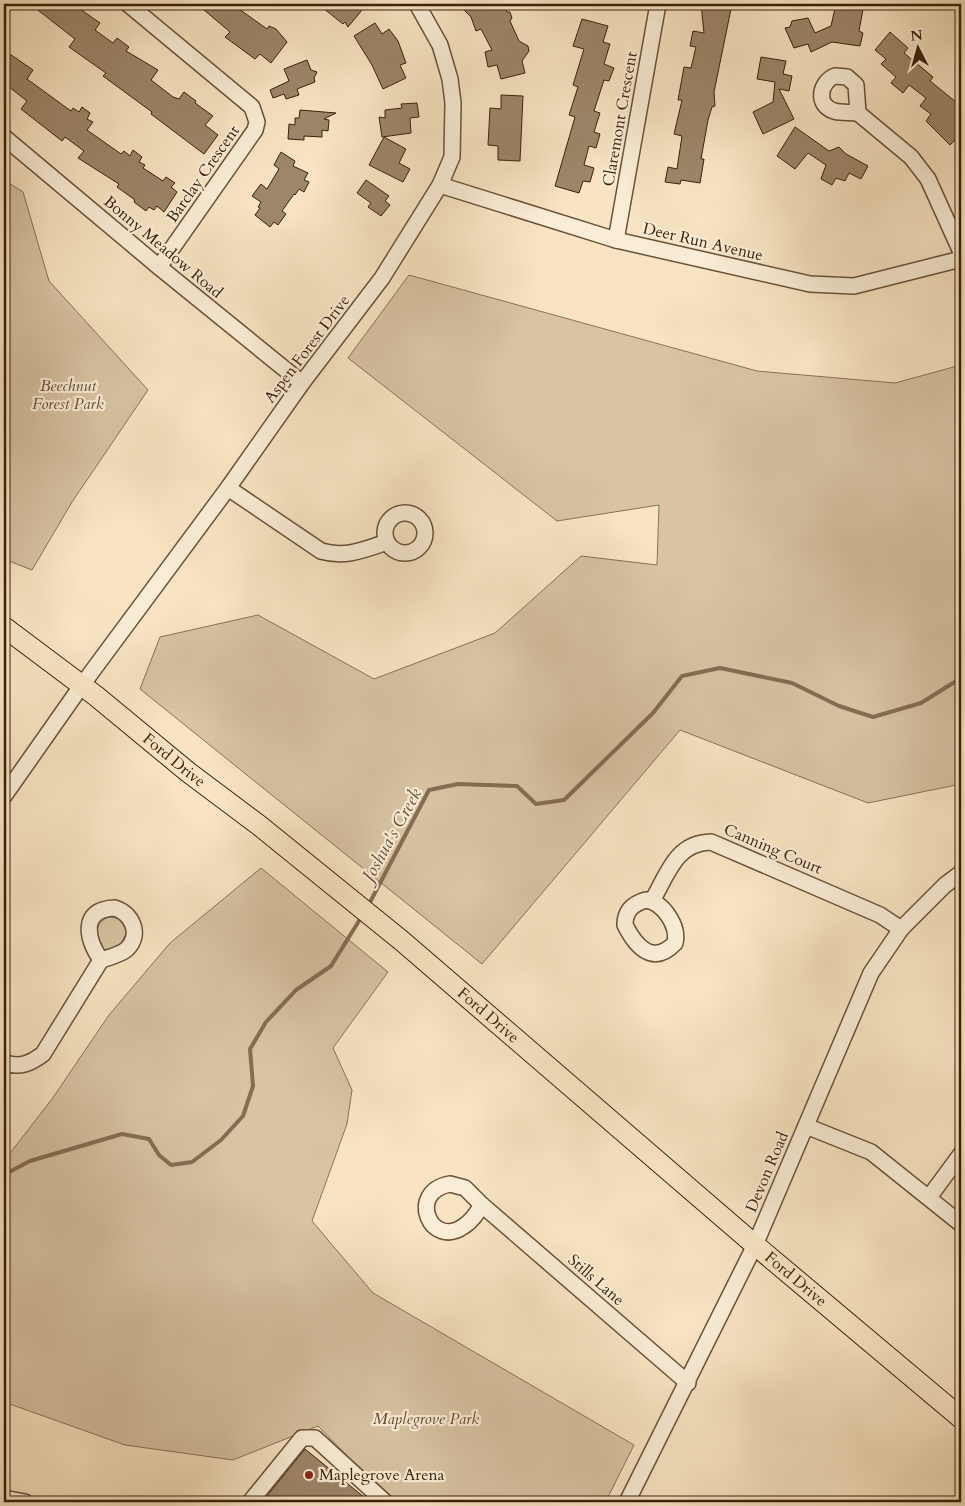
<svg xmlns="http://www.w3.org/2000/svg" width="965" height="1506" viewBox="0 0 965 1506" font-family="Cardo,serif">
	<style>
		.green { fill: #d8c3a3; stroke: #897256 }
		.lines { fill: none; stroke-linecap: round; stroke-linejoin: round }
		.stream { stroke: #856d53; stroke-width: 4 }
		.building { fill: #9d866a; stroke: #3a200a }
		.minor-casing { stroke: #6a5138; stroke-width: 18 }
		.major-casing { stroke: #3a200a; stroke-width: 22 }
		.minor { stroke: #faedd7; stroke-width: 15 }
		.major { stroke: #f8e4c2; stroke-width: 20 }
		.poi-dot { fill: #8f2418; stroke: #faedd7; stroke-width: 2 }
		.labels { text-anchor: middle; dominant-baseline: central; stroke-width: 4.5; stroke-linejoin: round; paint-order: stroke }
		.street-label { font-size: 16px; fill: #3a200a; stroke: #faedd7 }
		.park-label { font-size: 16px; font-style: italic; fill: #624930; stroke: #faedd7 }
		.poi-label { font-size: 16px; fill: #3a200a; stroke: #faedd7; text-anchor: start }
		.water-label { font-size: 18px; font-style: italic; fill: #664d34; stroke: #faedd7 }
	</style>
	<rect width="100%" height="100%" fill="#f8e4c2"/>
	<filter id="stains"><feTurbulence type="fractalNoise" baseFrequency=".004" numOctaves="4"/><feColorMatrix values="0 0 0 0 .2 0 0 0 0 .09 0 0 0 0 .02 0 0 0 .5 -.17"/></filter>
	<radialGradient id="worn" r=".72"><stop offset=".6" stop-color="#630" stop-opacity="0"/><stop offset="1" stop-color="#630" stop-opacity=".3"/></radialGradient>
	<g class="green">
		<path d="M4,180L23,192L49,281L148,390L72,502L32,570L4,559Z"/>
		<path d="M409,275L757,371L895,383L961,365V784L868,803L680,730L482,964L140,689L160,637L258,615L374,679L495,633L581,556L657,565L659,505L557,521L348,358Z"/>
		<path d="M261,868L388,972L333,1048L352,1090L347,1124L312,1221L373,1293L634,1445L609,1495L602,1502H392L318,1426L233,1460L125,1445L4,1402V1161L52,1099L109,1015L170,943Z"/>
		<path d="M110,917L120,919L127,932L120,945L105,951C94,941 93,921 110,917Z"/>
	</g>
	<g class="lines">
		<g class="stream">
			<path d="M368,906L429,790L458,784L517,786L536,804L564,800L653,713L682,676L720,668L792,683L839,706L873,717L921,703L961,678"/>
			<path d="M4,1172L11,1171L30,1161L122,1134L149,1139L159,1155L171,1165L192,1162L221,1140L243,1116L253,1086L250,1049L266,1022L296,990L331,966L362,916"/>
		</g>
	</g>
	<g class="building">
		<path d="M30,4H73L100,23L95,30L113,43L117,38L129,47L126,51L158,70L151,80L173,97L179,99L184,92L196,101L195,103L213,116L205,125L218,135L204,154L151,114L152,112L103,76L106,73L69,47L75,39Z"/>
		<path d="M197,4H232L267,29L269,26L276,29L287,42L271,63L260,54L255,59L225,37L230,32Z"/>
		<path d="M318,4H367L348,27L345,22L343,24Z"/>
		<path d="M458,4H504L507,12H510L512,18L510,21L519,41L528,46L529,51L522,61L525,73L501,79L497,65L488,67L485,52L492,50L481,29L476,31L471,17Z"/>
		<path d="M701,4H732L714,92L715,106L712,107L708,120L701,159H704L700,183L681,180L680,184L665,182L668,167L677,169L682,136L674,134L682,100H678L684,67L691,68L696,47L690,46L693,31L704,33Z"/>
		<path d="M836,4L848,6L853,4L857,5L858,9H863L859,31L863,33L860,46L832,42L811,52L808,44L794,48L785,28L790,27L792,21L808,18L815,33L831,26Z"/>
		<path d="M582,19L608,26L603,42L610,44L604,64L614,68L609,81L604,80L594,111L600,113L594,132L600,134L596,148L589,146L584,165L594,168L590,182L583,181L579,193L555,186L575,117L569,115L578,87L573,85L584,49L573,46Z"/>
		<path d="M375,23L382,34L389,29L398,41L406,63L400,65L406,78L383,89L372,65L354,36Z"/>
		<path d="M890,32L908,48L904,53L933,77L930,81L961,106V146L955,140L950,145L926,121L931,114L920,106L926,98L909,85L903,93L891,83L896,77L881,64L886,59L875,50Z"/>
		<path d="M4,50L33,70L27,79L71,111L73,108L79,112L82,107L90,113L87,119L93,122L87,130L121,154L124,151L130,156L133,150L142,157L139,162L145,165L143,168L163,181L166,177L175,183L171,187L177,192L164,212L157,206L154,210L149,207L146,211L134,202L135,200L117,187L119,184L78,158L84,151L65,137L62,141L21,109L27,101L4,83Z"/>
		<path d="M761,57L786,61L783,74L792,76L789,91L779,89L794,119L763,134L753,112L773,102L775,82L757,79Z"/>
		<path d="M307,60L311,70L317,72L314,78L315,82L297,89L299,95L286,99L284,94L273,98L270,90L289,81L284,69Z"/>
		<path d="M501,95L523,96L520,161L498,160V146L488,145L490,108L501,109Z"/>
		<path d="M417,103L419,117L410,118L411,133L382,137L379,117L385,118V110L402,108L401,104Z"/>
		<path d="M300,110L336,113L324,119L329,120L328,131L322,130V137L304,136V140L288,139L289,124L295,125V118H299Z"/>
		<path d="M795,127L829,151L839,147L846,154L868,166L861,179L849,173L845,181L836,178L832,185L821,179L826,165L808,153L795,169L777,156Z"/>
		<path d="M384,137L406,149L399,163L410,169L403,182L369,165Z"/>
		<path d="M281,152L295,161L293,166L308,173L304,180L309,182L304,192L299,189L295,195L294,194L282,211L286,214L278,225L274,222L270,227L255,215L260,208L258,207L261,202L252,196L261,184L267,189L279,169L274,165Z"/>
		<path d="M366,180L389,196L385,201L390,205L381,216L368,207L371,203L357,193Z"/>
		<path d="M305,1449L370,1502H262Z"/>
	</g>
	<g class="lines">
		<g class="minor-casing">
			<g id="minor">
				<path d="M128,4L252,107L257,122L255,130L159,267"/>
				<path d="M835,76L847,77L856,85L858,113C850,112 841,113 834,111C815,105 820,82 835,76Z"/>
				<path d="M858,113L911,157L928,179L961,252"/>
				<path d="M4,137L159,267L302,383"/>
				<path d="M440,185L616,240L810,284L854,286L961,259"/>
				<path d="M616,240L658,4"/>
				<path d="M228,488L321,551C345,558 364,550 387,542"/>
				<circle cx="405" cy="533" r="20"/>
				<path d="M4,796L82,685L228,488L302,383L382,278L440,185L452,157L453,103L450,79L440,45L417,4"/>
				<path d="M646,900C663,902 679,926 675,943C653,966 636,947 625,925C625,911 632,904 646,900Z"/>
				<path d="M652,901C668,874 675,843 711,842L880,915L901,929"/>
				<path d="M115,908C132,914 142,934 127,949C120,955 110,957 101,960C87,940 79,909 115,908Z"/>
				<path d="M4,1062C19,1069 31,1063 43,1054L101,960"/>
				<path d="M806,1126L871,1152L961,1224"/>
				<path d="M450,1184L465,1188L482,1205C477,1213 472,1221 464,1226C431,1250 406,1192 450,1184Z"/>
				<path d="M930,1196L961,1154"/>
				<path d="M482,1205L688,1383"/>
				<path d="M4,1498L25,1502"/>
				<path d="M250,1502L302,1438H315L385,1502"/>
				<path d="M627,1502L755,1245L871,973L901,929L945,885L961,873"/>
			</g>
		</g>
		<g class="major-casing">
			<g id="major">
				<path id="s1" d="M4,627L96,696L188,772L260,826L402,941L755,1245L961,1418"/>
			</g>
		</g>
		<use href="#minor" class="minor"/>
		<use href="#major" class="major"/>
	</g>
	<circle class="poi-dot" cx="309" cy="1475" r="5"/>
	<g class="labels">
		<g class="street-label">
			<text transform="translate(620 119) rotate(-80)">Claremont Crescent</text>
			<text transform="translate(203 174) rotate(-55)">Barclay Crescent</text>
			<text transform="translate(703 242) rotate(13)">Deer Run Avenue</text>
			<text transform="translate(163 247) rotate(40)">Bonny Meadow Road</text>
			<text transform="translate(307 349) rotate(-53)">Aspen Forest Drive</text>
			<text stroke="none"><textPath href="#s1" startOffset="216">Ford Drive</textPath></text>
			<text transform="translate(773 849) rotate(23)">Canning Court</text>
			<text stroke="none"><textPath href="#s1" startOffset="621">Ford Drive</textPath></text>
			<text transform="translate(767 1172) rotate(-67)">Devon Road</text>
			<text stroke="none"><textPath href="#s1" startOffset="1026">Ford Drive</textPath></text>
			<text transform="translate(596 1280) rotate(41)">Stills Lane</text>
		</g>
		<g class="park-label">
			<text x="68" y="386">Beechnut<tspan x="68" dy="18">Forest Park</tspan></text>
			<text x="426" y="1419">Maplegrove Park</text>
		</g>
		<g class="poi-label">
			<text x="319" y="1475">Maplegrove Arena</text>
		</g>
		<g class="water-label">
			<text transform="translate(392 835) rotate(-61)">Joshua's Creek</text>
		</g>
	</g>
	<rect width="965" height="1506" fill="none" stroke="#f8e4c2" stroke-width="20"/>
	<rect x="5" y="5" width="955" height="1496" fill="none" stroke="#3a200a" stroke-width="2.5"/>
	<rect x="10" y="10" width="945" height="1486" fill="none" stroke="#3a200a"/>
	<g transform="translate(918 48) rotate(354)" stroke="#faedd7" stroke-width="4" paint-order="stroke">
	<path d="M0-4L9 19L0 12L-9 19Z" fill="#3a200a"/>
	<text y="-8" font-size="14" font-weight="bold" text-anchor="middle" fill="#3a200a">N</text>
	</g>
	<rect width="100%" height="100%" filter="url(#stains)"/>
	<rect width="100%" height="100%" fill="url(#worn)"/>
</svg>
